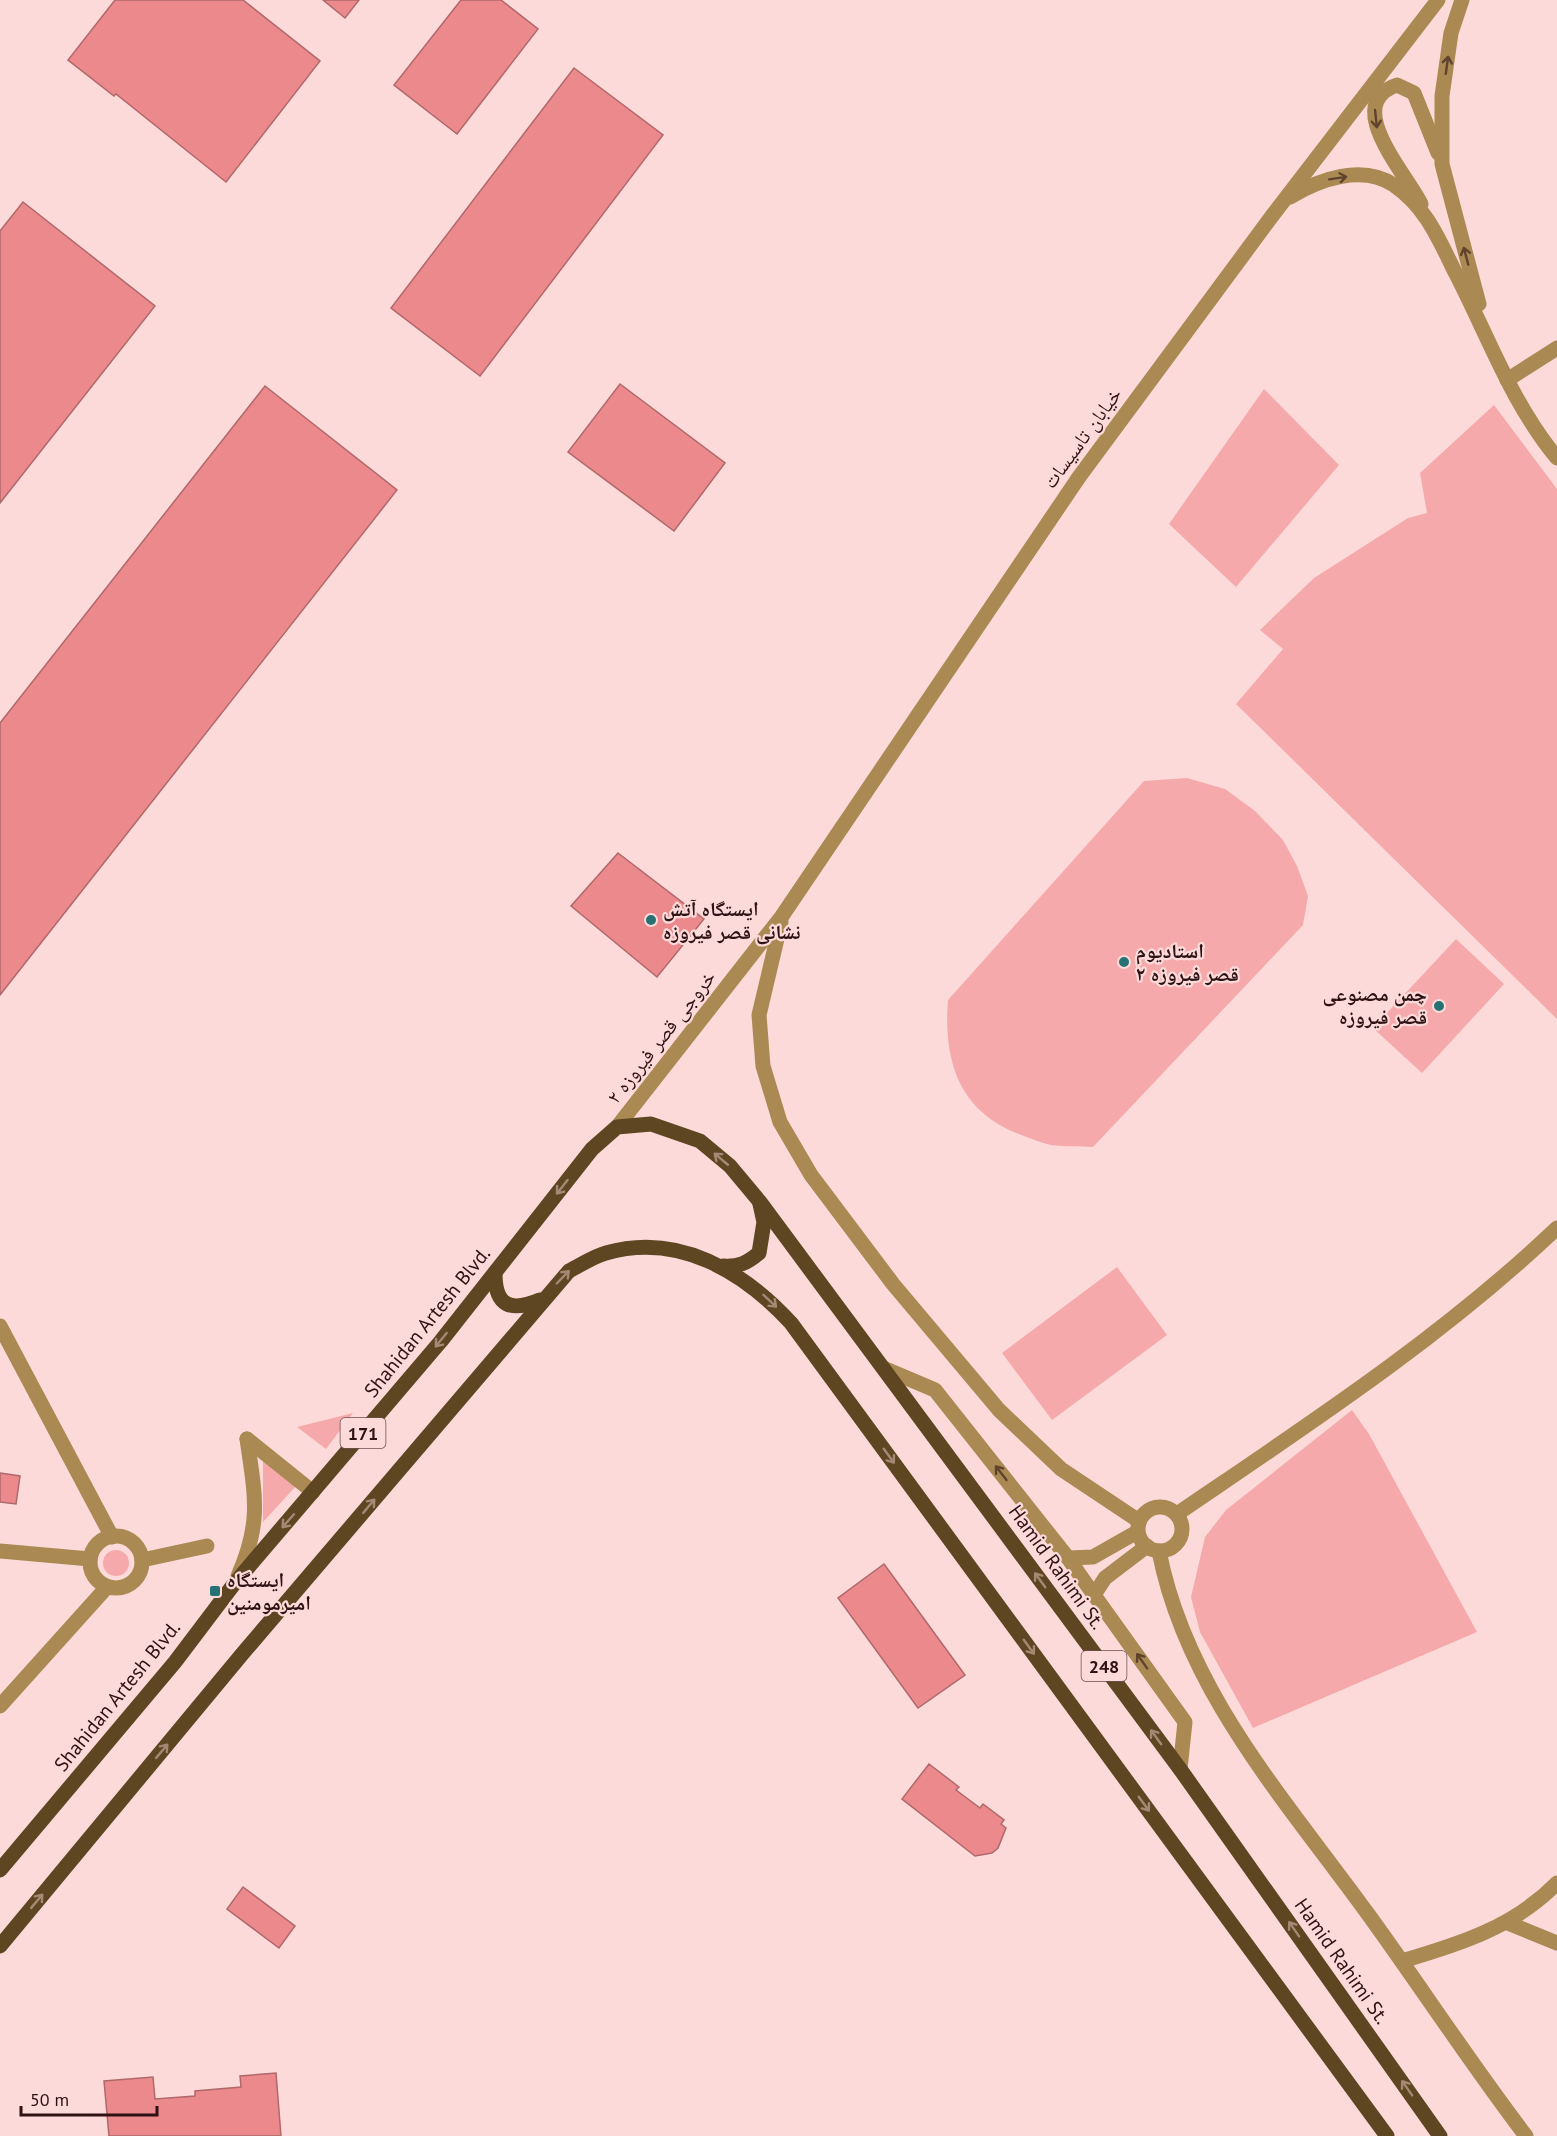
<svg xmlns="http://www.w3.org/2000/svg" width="1557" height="2136" viewBox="0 0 1557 2136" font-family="'PT Sans','Noto Naskh Arabic',sans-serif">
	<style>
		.green { fill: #f6a9aa }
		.building { fill: #ec898c; stroke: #b0686a; stroke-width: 1.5 }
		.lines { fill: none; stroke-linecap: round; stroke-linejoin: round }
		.minor { stroke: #aa8953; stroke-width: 15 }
		.primary { stroke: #5d4621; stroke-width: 15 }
		.oneway { stroke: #60422d }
		.oneway2 { stroke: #a58974 }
		.poi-dot { fill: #267174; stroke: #fcdada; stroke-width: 2 }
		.labels { text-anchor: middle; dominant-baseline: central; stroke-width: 4.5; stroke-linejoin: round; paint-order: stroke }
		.shield { fill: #fcdada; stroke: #6c4e4f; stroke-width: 1.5 }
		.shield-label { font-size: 18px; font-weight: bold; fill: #2e1214 }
		.street-label { font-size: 20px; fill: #2e1214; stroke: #fcdada }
		.poi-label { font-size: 20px; font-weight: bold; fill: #2e1214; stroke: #fcdada; text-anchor: start }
	</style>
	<rect width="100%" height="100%" fill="#fcdada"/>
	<g class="green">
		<path d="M1264,389L1339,465L1236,587L1169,524Z"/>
		<path d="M1494,405L1557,489V1019L1236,704L1283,649L1260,630L1314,578L1408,518L1427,513L1420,473Z"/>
		<path d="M1187,778L1225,789L1255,811L1283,840L1297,866L1308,896L1303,925L1093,1147C1079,1146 1064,1147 1051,1145C1042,1143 1033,1139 1024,1136C960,1114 943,1063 948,1000L1144,781Z"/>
		<path d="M1456,939L1504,984L1422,1073L1373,1028Z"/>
		<path d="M1117,1267L1167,1335L1052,1420L1002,1353Z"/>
		<path d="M1352,1410L1369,1434L1477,1632L1253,1728L1200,1632L1191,1597L1205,1537L1226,1510Z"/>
		<path d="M353,1413L326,1449L297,1427Z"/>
		<path d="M263,1458L297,1485L263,1522Z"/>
		<circle cx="116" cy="1563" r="13"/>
	</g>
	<g class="building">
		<path d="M115,0H243L320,61L226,182L116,94L114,96L68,60Z"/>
		<path d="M323,0H359L345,18Z"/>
		<path d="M461,0H501L538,29L457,134L394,85Z"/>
		<path d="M574,68L663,135L480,376L391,308Z"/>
		<path d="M23,202L155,306L0,503V231Z"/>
		<path d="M620,384L725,463L674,531L568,452Z"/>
		<path d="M265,386L397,490L0,995V723Z"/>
		<path d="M618,853L704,919L657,977L571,906Z"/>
		<path d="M0,1473L20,1476L16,1504L0,1502Z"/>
		<path d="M884,1564L965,1675L918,1708L838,1598Z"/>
		<path d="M929,1764L959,1787L956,1790L980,1808L983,1804L1004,1820L1001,1824L1006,1828L998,1848L992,1853L975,1856L902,1799Z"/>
		<path d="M243,1887L295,1926L279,1948L227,1909Z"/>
		<path d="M276,2073L281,2136H109L104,2081L153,2077L155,2099L195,2096V2091L241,2087L240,2076Z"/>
	</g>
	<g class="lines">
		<g class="minor">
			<path d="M1462,0L1451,33L1442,96V164L1479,304"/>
			<path d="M1290,197C1320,179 1362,164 1394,185C1427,208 1439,240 1456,274C1488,336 1512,404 1557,458"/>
			<path d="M1421,204C1406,173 1341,104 1397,85L1414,93L1438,153"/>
			<path d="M1507,380L1557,348"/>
			<path d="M781,922L759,1015L763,1066L780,1122L811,1175L893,1284L999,1410L1061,1469L1139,1521"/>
			<path d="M617,1127L782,916L1079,477L1272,216L1438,0"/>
			<path d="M0,1326L112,1537"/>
			<path d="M883,1368L935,1390L1068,1558L1093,1557L1137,1532"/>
			<path d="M247,1439L313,1492"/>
			<circle cx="1160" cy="1529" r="22"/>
			<path d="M1177,1514C1309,1424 1441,1338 1557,1228"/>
			<circle cx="116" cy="1562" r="26"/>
			<path d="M1147,1546L1105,1578L1094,1595L1185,1722L1180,1769"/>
			<path d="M0,1551L90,1559"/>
			<path d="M1159,1551C1186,1691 1287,1802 1368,1914C1421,1987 1471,2064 1526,2136"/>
			<path d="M1068,1558L1094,1595"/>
			<path d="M142,1560L207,1546"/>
			<path d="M238,1576C262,1522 255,1495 247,1439"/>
			<path d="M0,1706L107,1587"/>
			<path d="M1508,1923L1557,1943"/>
			<path d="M1402,1961C1460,1944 1514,1927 1557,1883"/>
		</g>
		<g class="primary">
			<path d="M723,1266C739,1267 747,1263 759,1253L764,1222L760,1204"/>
			<path d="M495,1273C495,1307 511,1312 540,1300"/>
			<path d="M0,1870L175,1662L234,1584L441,1341L592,1149L617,1127L651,1124L700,1141L730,1166L760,1202L1180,1769L1440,2136"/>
			<path d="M0,1946L243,1653L569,1271C581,1265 594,1256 606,1253C679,1232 744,1272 791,1323L1387,2136"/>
		</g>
	</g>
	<defs><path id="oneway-shaft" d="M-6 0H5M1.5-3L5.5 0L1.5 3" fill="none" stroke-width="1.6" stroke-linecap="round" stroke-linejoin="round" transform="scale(1.5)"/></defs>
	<g class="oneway">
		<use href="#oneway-shaft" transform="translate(1447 65) rotate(-82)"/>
		<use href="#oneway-shaft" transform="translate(1376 119) rotate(84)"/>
		<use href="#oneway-shaft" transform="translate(1338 178) rotate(-9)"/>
		<use href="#oneway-shaft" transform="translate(1466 256) rotate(-105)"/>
		<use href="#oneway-shaft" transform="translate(1001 1473) rotate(-128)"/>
		<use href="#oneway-shaft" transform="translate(1142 1661) rotate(-125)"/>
	</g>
	<g class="oneway2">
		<use href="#oneway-shaft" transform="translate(721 1159) rotate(-140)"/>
		<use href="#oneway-shaft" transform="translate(562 1187) rotate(128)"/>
		<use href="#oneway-shaft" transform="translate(563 1277) rotate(-46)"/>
		<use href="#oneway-shaft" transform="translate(770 1301) rotate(43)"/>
		<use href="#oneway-shaft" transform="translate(441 1340) rotate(129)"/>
		<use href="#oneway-shaft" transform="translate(889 1456) rotate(54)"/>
		<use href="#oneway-shaft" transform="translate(369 1506) rotate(-50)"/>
		<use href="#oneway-shaft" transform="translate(288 1521) rotate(131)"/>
		<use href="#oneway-shaft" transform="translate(1040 1580) rotate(-126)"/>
		<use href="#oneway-shaft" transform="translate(1029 1647) rotate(54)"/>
		<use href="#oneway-shaft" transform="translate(1156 1737) rotate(-126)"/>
		<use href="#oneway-shaft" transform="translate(162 1751) rotate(-50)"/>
		<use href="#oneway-shaft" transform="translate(1144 1804) rotate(54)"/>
		<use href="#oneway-shaft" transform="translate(37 1901) rotate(-50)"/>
		<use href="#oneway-shaft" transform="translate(1294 1929) rotate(-125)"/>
		<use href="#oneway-shaft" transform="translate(1407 2088) rotate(-125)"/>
	</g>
	<g class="poi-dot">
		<circle cx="651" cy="920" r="6"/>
		<circle cx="1124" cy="962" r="6"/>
		<circle cx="1439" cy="1006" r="6"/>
		<rect x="209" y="1585" width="12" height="12" rx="3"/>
	</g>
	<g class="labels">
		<g class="shield">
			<rect x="340.5" y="1418" width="45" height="30" rx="4.5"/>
			<rect x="1081.5" y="1651" width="45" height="30" rx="4.5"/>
		</g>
		<g class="shield-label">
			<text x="363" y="1433">171</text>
			<text x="1104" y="1666">248</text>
		</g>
		<g class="street-label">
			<text transform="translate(1082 438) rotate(-54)">خیابان تاسیسات</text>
			<text transform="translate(661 1037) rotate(-52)">خروجی قصر فیروزه ۲</text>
			<text transform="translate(427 1322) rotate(-51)">Shahidan Artesh Blvd.</text>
			<text transform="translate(1057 1567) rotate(54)">Hamid Rahimi St.</text>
			<text transform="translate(117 1696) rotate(-51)">Shahidan Artesh Blvd.</text>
			<text transform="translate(1342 1961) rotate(55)">Hamid Rahimi St.</text>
		</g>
		<g class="poi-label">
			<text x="663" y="909">ایستگاه آتش<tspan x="663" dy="23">نشانی قصر فیروزه</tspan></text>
			<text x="1136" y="951">استادیوم<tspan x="1136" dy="23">قصر فیروزه ۲</tspan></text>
			<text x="1427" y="994" text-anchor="end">چمن مصنوعی<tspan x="1427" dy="23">قصر فیروزه</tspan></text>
			<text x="227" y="1580">ایستگاه<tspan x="227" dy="23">امیرمومنین</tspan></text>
		</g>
	</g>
	<path d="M21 2106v9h136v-9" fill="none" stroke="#2e1214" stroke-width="3"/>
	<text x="30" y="2106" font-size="18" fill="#2e1214" stroke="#fcdada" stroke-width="4.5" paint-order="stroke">50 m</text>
</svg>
